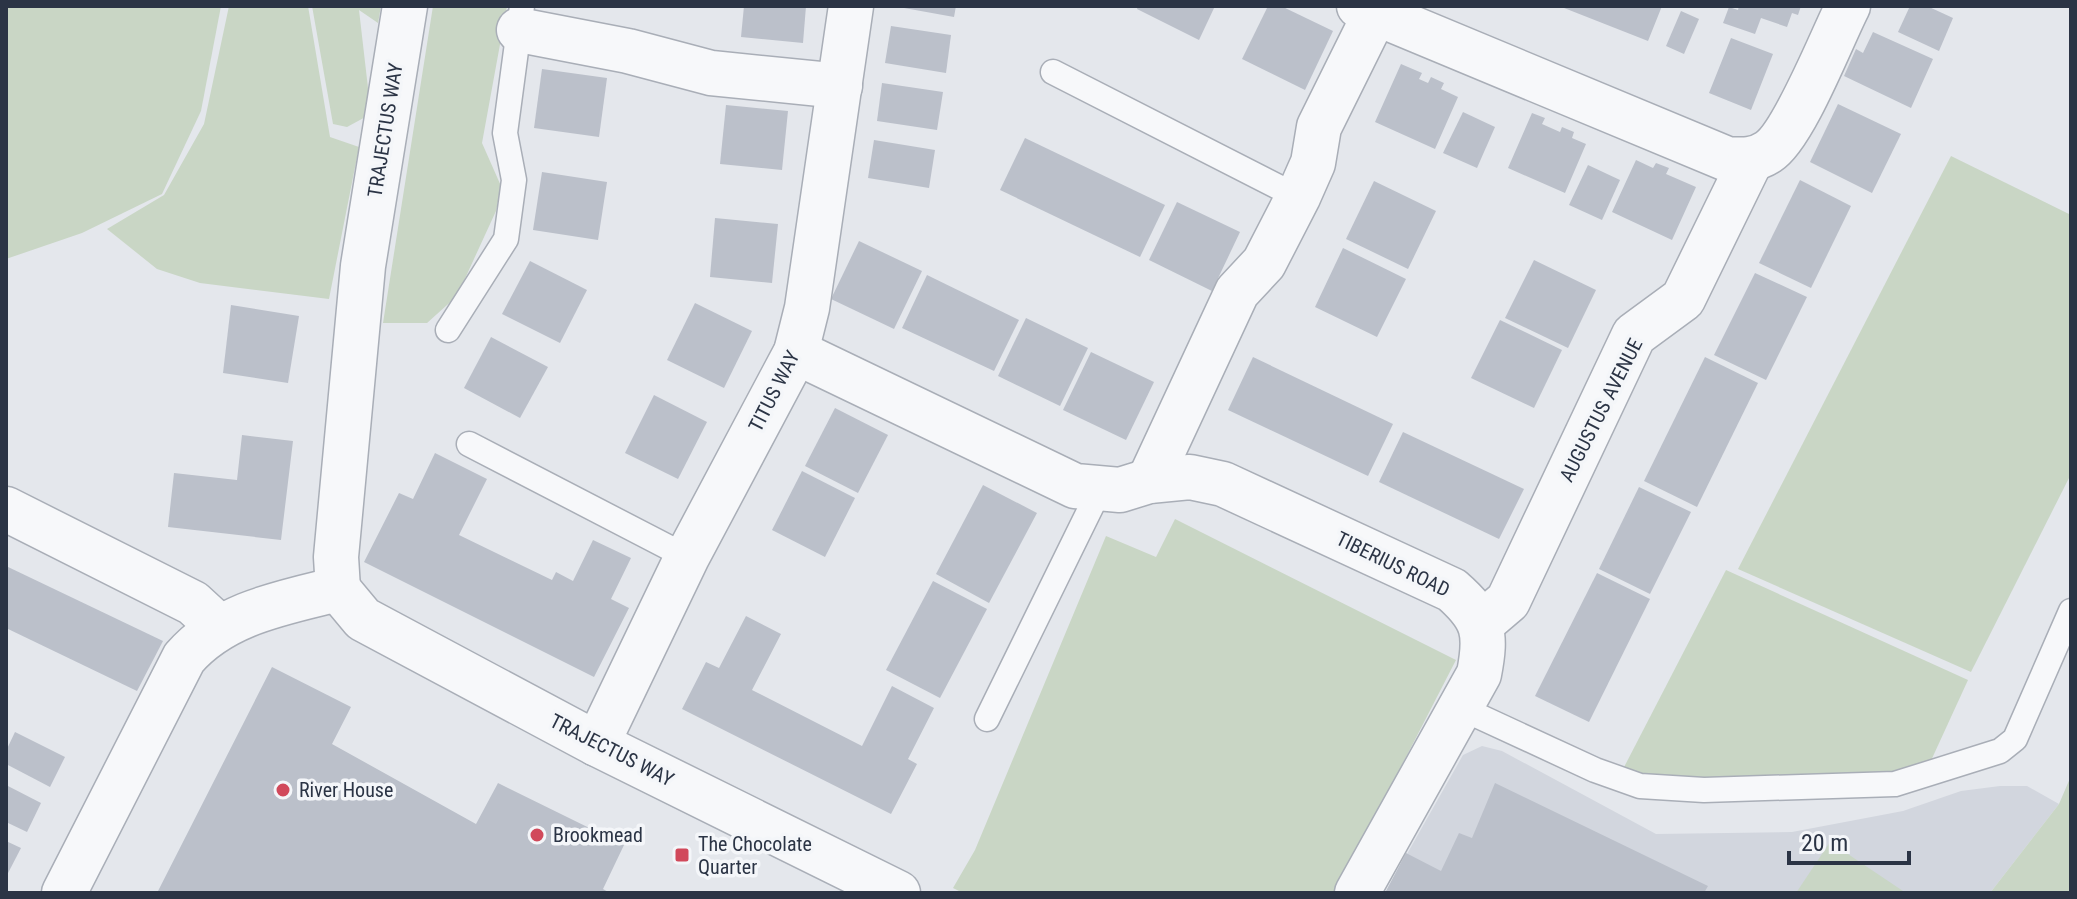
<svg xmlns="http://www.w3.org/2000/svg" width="2077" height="899" viewBox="0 0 2077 899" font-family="'Roboto Condensed',sans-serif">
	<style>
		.built { fill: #d2d6de }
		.green { fill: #c9d6c5 }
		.building { fill: #bbc0ca }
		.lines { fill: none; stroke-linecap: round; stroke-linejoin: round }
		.lane-casing { stroke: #a9aeb7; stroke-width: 27 }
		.street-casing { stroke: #a9aeb7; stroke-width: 47 }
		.lane { stroke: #f7f8fa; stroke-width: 24 }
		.street { stroke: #f7f8fa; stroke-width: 44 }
		.poi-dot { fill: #d1495b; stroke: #f4f6f9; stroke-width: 3 }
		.labels { text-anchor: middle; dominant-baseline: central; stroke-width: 7; stroke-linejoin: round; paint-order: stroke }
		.street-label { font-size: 20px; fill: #2b3445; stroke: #f4f6f9 }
		.poi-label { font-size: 20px; fill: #2b3445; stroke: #f4f6f9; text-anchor: start }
	</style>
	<rect width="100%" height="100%" fill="#e4e7ec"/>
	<path class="built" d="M1482,746L1502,751L1656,834L1792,832L1903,811L1961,791L2000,786H2027L2059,804L1990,893H1385L1463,755Z"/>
	<g class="green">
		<path d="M6,6H221L201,111L162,194L82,233L6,259Z"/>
		<path d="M229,6H308L330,137L359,147L329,299L200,283L157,269L107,229L164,195L204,124Z"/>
		<path d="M312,6H381L378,23L359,10L371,114L347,127L333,124Z"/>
		<path d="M433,6H507L482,143L501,186L496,211L457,296L427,323H383Z"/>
		<path d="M1951,156L2071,215V474L1971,672L1738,569Z"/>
		<path d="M1175,519L1456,660L1336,893H963L953,888L975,850L1106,536L1156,557Z"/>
		<path d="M1726,570L1968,680L1918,789L1799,792L1621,773Z"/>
		<path d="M2071,776V893H1990L2059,804Z"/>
		<path d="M1830,842L1906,893H1796Z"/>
	</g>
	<g class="building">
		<path d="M744,6H806L803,43L741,37Z"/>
		<path d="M893,6H956L954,17Z"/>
		<path d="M1138,6H1215L1199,40L1137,9Z"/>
		<path d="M1268,6H1281L1333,31L1305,90L1242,59Z"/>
		<path d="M1559,6H1662L1648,41Z"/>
		<path d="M1739,6H1801L1798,15L1792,13L1787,27L1761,18L1755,34L1723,23L1729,7L1738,10Z"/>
		<path d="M1910,6H1927L1953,18L1939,51L1898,32Z"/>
		<path d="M1681,11L1699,19L1684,54L1666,46Z"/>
		<path d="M891,26L951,35L946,73L885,63Z"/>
		<path d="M1873,32L1933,59L1911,108L1844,76L1856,49L1863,53Z"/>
		<path d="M1731,38L1773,54L1751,110L1709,93Z"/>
		<path d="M1401,64L1422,73L1419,79L1428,83L1431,77L1444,83L1441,89L1458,97L1435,149L1375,122Z"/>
		<path d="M542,69L607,78L599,137L534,128Z"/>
		<path d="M882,83L943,92L937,130L877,121Z"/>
		<path d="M1838,104L1901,134L1872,193L1810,162Z"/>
		<path d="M726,105L788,111L782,170L720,164Z"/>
		<path d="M1463,112L1495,127L1477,168L1443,153Z"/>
		<path d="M1532,113L1545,118L1542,124L1560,132L1562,127L1574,132L1572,138L1586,144L1565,193L1508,168Z"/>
		<path d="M1025,138L1165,205L1140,257L1000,190Z"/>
		<path d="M874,140L935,150L929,188L868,178Z"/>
		<path d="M1636,160L1653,168L1656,163L1669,168L1666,174L1696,187L1672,240L1612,212Z"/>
		<path d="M1588,165L1620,180L1602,220L1569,205Z"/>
		<path d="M542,172L607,182L598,240L533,230Z"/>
		<path d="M1800,180L1851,206L1811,288L1759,263Z"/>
		<path d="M1374,181L1436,211L1408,269L1346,239Z"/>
		<path d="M1177,202L1240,232L1212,291L1149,260Z"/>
		<path d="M715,218L778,224L772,283L710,277Z"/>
		<path d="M859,241L922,271L894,329L831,299Z"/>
		<path d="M1343,248L1406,279L1377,337L1315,307Z"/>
		<path d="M1534,260L1596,290L1568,348L1505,318Z"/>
		<path d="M530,261L587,290L560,343L502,314Z"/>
		<path d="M1755,273L1807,297L1766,380L1714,355Z"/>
		<path d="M927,275L1019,320L994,371L902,328Z"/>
		<path d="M695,303L752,331L724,388L667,360Z"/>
		<path d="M231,305L299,316L288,383L223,373Z"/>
		<path d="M1026,318L1088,348L1060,406L998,376Z"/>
		<path d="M1500,320L1562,350L1534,408L1471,378Z"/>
		<path d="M491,337L548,367L520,418L464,388Z"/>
		<path d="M1091,352L1154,382L1126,440L1063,410Z"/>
		<path d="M1253,357L1393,424L1368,476L1228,410Z"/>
		<path d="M1705,357L1758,383L1697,507L1644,481Z"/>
		<path d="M654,395L707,422L678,479L625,453Z"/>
		<path d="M835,408L888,435L858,493L805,466Z"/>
		<path d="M1403,432L1524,489L1499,539L1379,482Z"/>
		<path d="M242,435L293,441L281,540L168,527L174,473L237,480Z"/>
		<path d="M435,453L487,479L459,535L552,580L556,572L573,581L593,540L631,558L611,599L629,608L594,677L364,562L399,493L413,499Z"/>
		<path d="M802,471L855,498L825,557L772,530Z"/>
		<path d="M983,485L1037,513L989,603L936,574Z"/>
		<path d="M1639,487L1691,512L1650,594L1599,569Z"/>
		<path d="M6,566L163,641L137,691L6,628Z"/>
		<path d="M1597,573L1650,599L1589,722L1535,696Z"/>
		<path d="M933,581L987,609L940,698L886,670Z"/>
		<path d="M746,616L781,634L752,690L862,746L892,686L934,708L908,759L917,764L891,814L682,709L706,662L719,668Z"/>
		<path d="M272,667L351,707L332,744L476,824L498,783L624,845L603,889L610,893H157Z"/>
		<path d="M15,732L65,757L50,787L6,764V751Z"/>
		<path d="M1495,783L1708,886L1704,893H1385L1406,853L1441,871L1459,833L1472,838Z"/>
		<path d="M6,785L41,803L27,832L6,822Z"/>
		<path d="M6,841L21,848L6,877Z"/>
	</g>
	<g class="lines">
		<g class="lane-casing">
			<g id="lane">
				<path d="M1053,72L1298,197"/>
				<path d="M448,330L506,239L514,180L505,133L522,6"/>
				<path d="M469,444L687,557"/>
				<path d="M1461,708L1595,770L1640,786L1704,790L1895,784L2000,751L2015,739L2071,611"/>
				<path d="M987,719L1100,489"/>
			</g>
		</g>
		<g class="street-casing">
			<g id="street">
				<path d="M1359,6L1727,159C1743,160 1754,161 1768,152C1794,136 1832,37 1848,6"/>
				<path d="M519,30L628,51L711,73L840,86"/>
				<path d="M796,352L1075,486L1120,490L1149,481L1190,477L1223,484L1452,590C1484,618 1487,633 1479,674L1357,893"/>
				<path d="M1149,481L1237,292L1264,263L1298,197L1313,163L1319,127L1375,14"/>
				<path d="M6,509L193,603L218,626"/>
				<path d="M338,589L336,557L363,266L405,6"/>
				<path d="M1481,624L1508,601L1634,335L1683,299L1751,160"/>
				<path d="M597,744L687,557L796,352L807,308L851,6"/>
				<path d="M64,893L184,658C223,613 282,603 338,589L363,619L597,744L898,893"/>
			</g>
		</g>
		<use href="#lane" class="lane"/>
		<use href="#street" class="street"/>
	</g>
	<g class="poi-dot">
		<circle cx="283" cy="790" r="8"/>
		<circle cx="537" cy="835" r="8"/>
		<rect x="674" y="847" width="16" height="16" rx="4"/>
	</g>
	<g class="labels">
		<g class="street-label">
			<text transform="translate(385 130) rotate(-81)">TRAJECTUS WAY</text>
			<text transform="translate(774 391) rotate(-63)">TITUS WAY</text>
			<text transform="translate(1601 410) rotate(-63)">AUGUSTUS AVENUE</text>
			<text transform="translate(1393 564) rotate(26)">TIBERIUS ROAD</text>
			<text transform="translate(612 750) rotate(27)">TRAJECTUS WAY</text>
		</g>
		<g class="poi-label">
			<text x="299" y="790">River House</text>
			<text x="553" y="835">Brookmead</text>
			<text x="698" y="844">The Chocolate<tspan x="698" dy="23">Quarter</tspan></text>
		</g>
	</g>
	<rect width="2077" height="899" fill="none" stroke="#2b3445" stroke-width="16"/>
	<path d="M1789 851v12h120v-12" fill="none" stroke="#2b3445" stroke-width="4"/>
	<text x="1801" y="851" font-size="24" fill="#2b3445" stroke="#f4f6f9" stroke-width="6" paint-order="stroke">20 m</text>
</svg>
